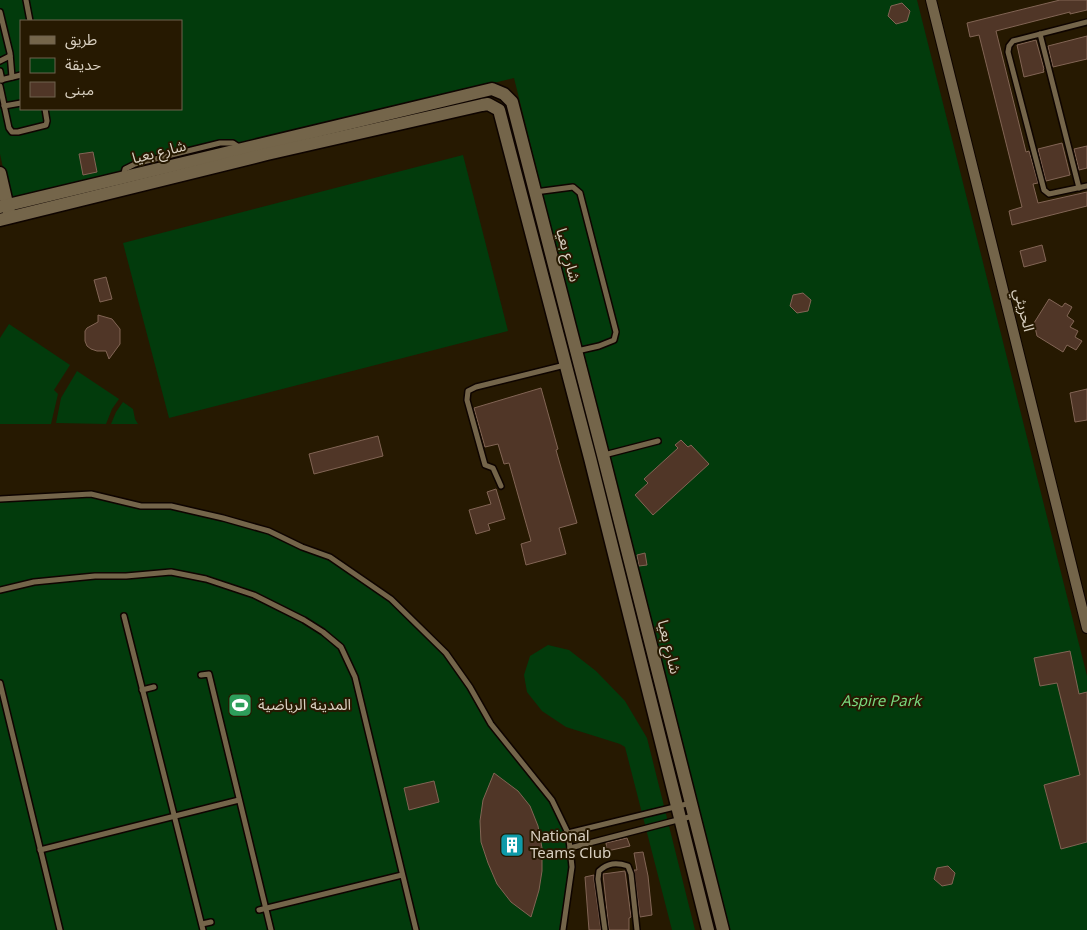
<svg xmlns="http://www.w3.org/2000/svg" width="1087" height="930" viewBox="0 0 1087 930" font-family="Georgia,'Noto Sans Arabic',serif">
	<style>
		.green { fill: #023b0c; fill-rule: evenodd }
		.building { fill: #503627; stroke: #826555 }
		.lines { fill: none; stroke-linecap: round; stroke-linejoin: round }
		.service-casing { stroke: #0e0400; stroke-width: 8 }
		.minor-casing { stroke: #0e0400; stroke-width: 12 }
		.tertiary-casing { stroke: #0e0400; stroke-width: 15 }
		.service { stroke: #74654a; stroke-width: 5 }
		.minor { stroke: #74654a; stroke-width: 10 }
		.tertiary { stroke: #74654a; stroke-width: 12 }
		.labels { text-anchor: middle; dominant-baseline: central; stroke-width: 4; stroke-linejoin: round; paint-order: stroke }
		.street-label { font-size: 15px; fill: #d9d0c1; stroke: #261901 }
		.park-label { font-size: 15px; font-style: italic; fill: #78d87d; stroke: #261901 }
		.poi-label { font-size: 15px; fill: #d9d0c1; stroke: #261901; text-anchor: start }
	</style>
	<rect width="100%" height="100%" fill="#261901"/>
	<g class="green">
		<path d="M0,0H917L1087,676V930H726L514,78L10,200L0,154ZM21,21H181V109H21Z"/>
		<path d="M463,155L508,331L169,418L123,243Z"/>
		<path d="M9,324L70,365L54,390L58,394L51,424H0V338Z"/>
		<path d="M77,371L119,399L112,409L106,424L56,423L61,398Z"/>
		<path d="M123,402L133,409L135,419L138,424H111L116,412Z"/>
		<path d="M91,494L141,506H171L269,531L330,557L391,599L446,653L491,724L552,800L568,833L572,867L563,930H0V499Z"/>
		<path d="M548,645L569,650L596,671L625,701L647,738L695,930H672L625,747L620,744L566,727L542,711L527,692L524,675L530,656Z"/>
	</g>
	<g class="building">
		<path d="M1060,0H1087V10L1070,14V12L996,31L1026,152L1029,151L1038,183L1033,184L1038,203L1087,192V206L1012,225L1009,211L1022,207L979,35L970,37L967,23Z"/>
		<path d="M902,3L910,11L907,21L896,24L888,16L891,6Z"/>
		<path d="M1087,36V59L1053,67L1048,46Z"/>
		<path d="M1036,40L1044,69L1043,70L1044,72L1024,77L1017,45Z"/>
		<path d="M1062,143L1070,175L1046,181L1038,149Z"/>
		<path d="M1087,146V168L1079,170L1074,149Z"/>
		<path d="M93,152L97,172L83,175L79,154Z"/>
		<path d="M1042,245L1046,261L1024,267L1020,251Z"/>
		<path d="M106,277L112,299L100,302L94,280Z"/>
		<path d="M803,293L811,300L808,311L797,313L790,306L793,295Z"/>
		<path d="M1049,299L1062,307L1065,303L1072,307L1067,316L1074,321L1070,327L1078,331L1075,337L1082,341L1076,350L1067,345L1063,352L1037,336L1034,323Z"/>
		<path d="M98,315L112,319L120,329V344L109,359L106,351H97L91,349L87,346L85,341V331L87,328L98,322Z"/>
		<path d="M541,388L558,449L556,450L577,523L559,528L566,554L526,565L521,544L531,541L509,463L504,464L498,444L485,447L474,408Z"/>
		<path d="M1087,389V420L1075,422L1070,393Z"/>
		<path d="M378,436L383,456L314,474L309,454Z"/>
		<path d="M681,440L688,447L691,445L709,464L653,515L635,495L648,483L644,479L678,448L675,445Z"/>
		<path d="M496,489L505,519L488,524L490,530L476,534L469,510L491,504L487,492Z"/>
		<path d="M645,553L647,565L639,566L637,555Z"/>
		<path d="M1070,651L1079,694L1087,692V842L1061,849L1044,785L1080,775L1057,683L1040,686L1034,658Z"/>
		<path d="M494,773L518,791L530,806L538,826L542,848V871L539,890L531,917L511,902L497,884L488,863L481,842L480,821L483,800Z"/>
		<path d="M434,781L439,802L409,810L404,788Z"/>
		<path d="M627,838L630,846L607,851L606,843Z"/>
		<path d="M643,852L648,876L652,915L640,917L634,870H637L634,853Z"/>
		<path d="M948,866L955,873L952,884L942,886L934,879L937,868Z"/>
		<path d="M625,871L631,917L629,918V930H609L603,874Z"/>
		<path d="M594,875V880L601,930H589L585,877Z"/>
	</g>
	<g class="lines">
		<g class="service-casing">
			<g id="service">
				<path d="M26,0L30,21"/>
				<path d="M0,12L10,53L12,77"/>
				<path d="M1087,22L1013,41L1009,46L1008,52L1044,190L1049,194L1087,186"/>
				<path d="M1040,34L1079,188"/>
				<path d="M0,61L10,56"/>
				<path d="M0,71L2,80"/>
				<path d="M0,80L21,75"/>
				<path d="M0,86L9,128L12,132H18L46,125L47,121L45,109"/>
				<path d="M4,106L21,103"/>
				<path d="M123,177L125,169L135,164L220,143H233L239,147"/>
				<path d="M535,192L573,187L580,193L616,332L614,340L599,346L577,351"/>
				<path d="M604,455L658,441"/>
				<path d="M501,486L493,468L485,465L467,400L468,391L476,387L565,365"/>
				<path d="M0,499L91,494L141,506H171L223,518L269,531L302,547L330,557L391,599L446,653L470,687L491,724L552,800L568,833L570,848L572,867L563,930"/>
				<path d="M0,590L34,582L95,576H126L171,572L206,579L254,595L304,620L323,632L341,647L355,677L416,930"/>
				<path d="M124,616L203,930"/>
				<path d="M201,675L209,674L271,930"/>
				<path d="M0,683L60,930"/>
				<path d="M142,690L154,687"/>
				<path d="M568,833L691,803"/>
				<path d="M570,848L693,816"/>
				<path d="M40,850L239,800"/>
				<path d="M259,910L402,875"/>
				<path d="M202,924L211,922"/>
				<path d="M605,930L598,879L599,871C608,863 616,862 628,866L631,874L637,930"/>
			</g>
		</g>
		<g class="minor-casing">
			<path id="minor" d="M931,0L1087,628"/>
		</g>
		<g class="tertiary-casing">
			<g id="tertiary">
				<path d="M0,173L9,212"/>
				<path d="M0,207L492,89L504,94L512,102L603,455L723,930"/>
				<path d="M0,220L267,154L482,105L488,104L499,110L590,458L708,930"/>
			</g>
		</g>
		<use href="#service" class="service"/>
		<use href="#minor" class="minor"/>
		<use href="#tertiary" class="tertiary"/>
	</g>
	<defs>
		<g id="stadium-square" transform="scale(1.25)"><rect x="-9" y="-9" width="18" height="18" rx="4" fill="#2e9e5b" stroke="#261901"/><path d="M0-5a6.5 5 0 1 0 0 10a6.5 5 0 1 0 0-10ZM-3.5-1.8h7v3.6h-7Z" fill="#fff"/></g>
		<g id="building-square" transform="scale(1.25)"><rect x="-9" y="-9" width="18" height="18" rx="4" fill="#0f9aa8" stroke="#261901"/><path d="M-4-6H4V6H1V3H-1V6H-4ZM-2.5-4.3h1.7v1.8h-1.7ZM.8-4.3h1.7v1.8H.8ZM-2.5-1h1.7V.8h-1.7ZM.8-1h1.7V.8H.8Z" fill="#fff"/></g>
	</defs>
	<g fill-rule="evenodd">
		<use href="#stadium-square" x="240" y="705"/>
		<use href="#building-square" x="512" y="845"/>
	</g>
	<g class="labels">
		<g class="street-label">
			<text transform="translate(159 152) rotate(-14)">شارع بعيا</text>
			<text transform="translate(568 255) rotate(75)">شارع بعيا</text>
			<text transform="translate(1024 310) rotate(76)">الحريثي</text>
			<text transform="translate(669 647) rotate(76)">شارع بعيا</text>
		</g>
		<g class="park-label">
			<text x="881" y="701">Aspire Park</text>
		</g>
		<g class="poi-label">
			<text x="258" y="705">المدينة الرياضية</text>
			<text x="530" y="836">National<tspan x="530" dy="17">Teams Club</tspan></text>
		</g>
	</g>
	<rect x="20" y="20" width="162" height="90" fill="#261901" stroke="#6e624e"/>
	<rect x="30" y="36" width="25" height="8" fill="#74654a" stroke="#6e624e"/>
	<text x="65" y="45" font-size="15" fill="#d9d0c1">طريق</text>
	<rect x="30" y="58" width="25" height="15" fill="#023b0c" stroke="#6e624e"/>
	<text x="65" y="70" font-size="15" fill="#d9d0c1">حديقة</text>
	<rect x="30" y="82" width="25" height="15" fill="#503627" stroke="#6e624e"/>
	<text x="65" y="95" font-size="15" fill="#d9d0c1">مبنى</text>
</svg>
